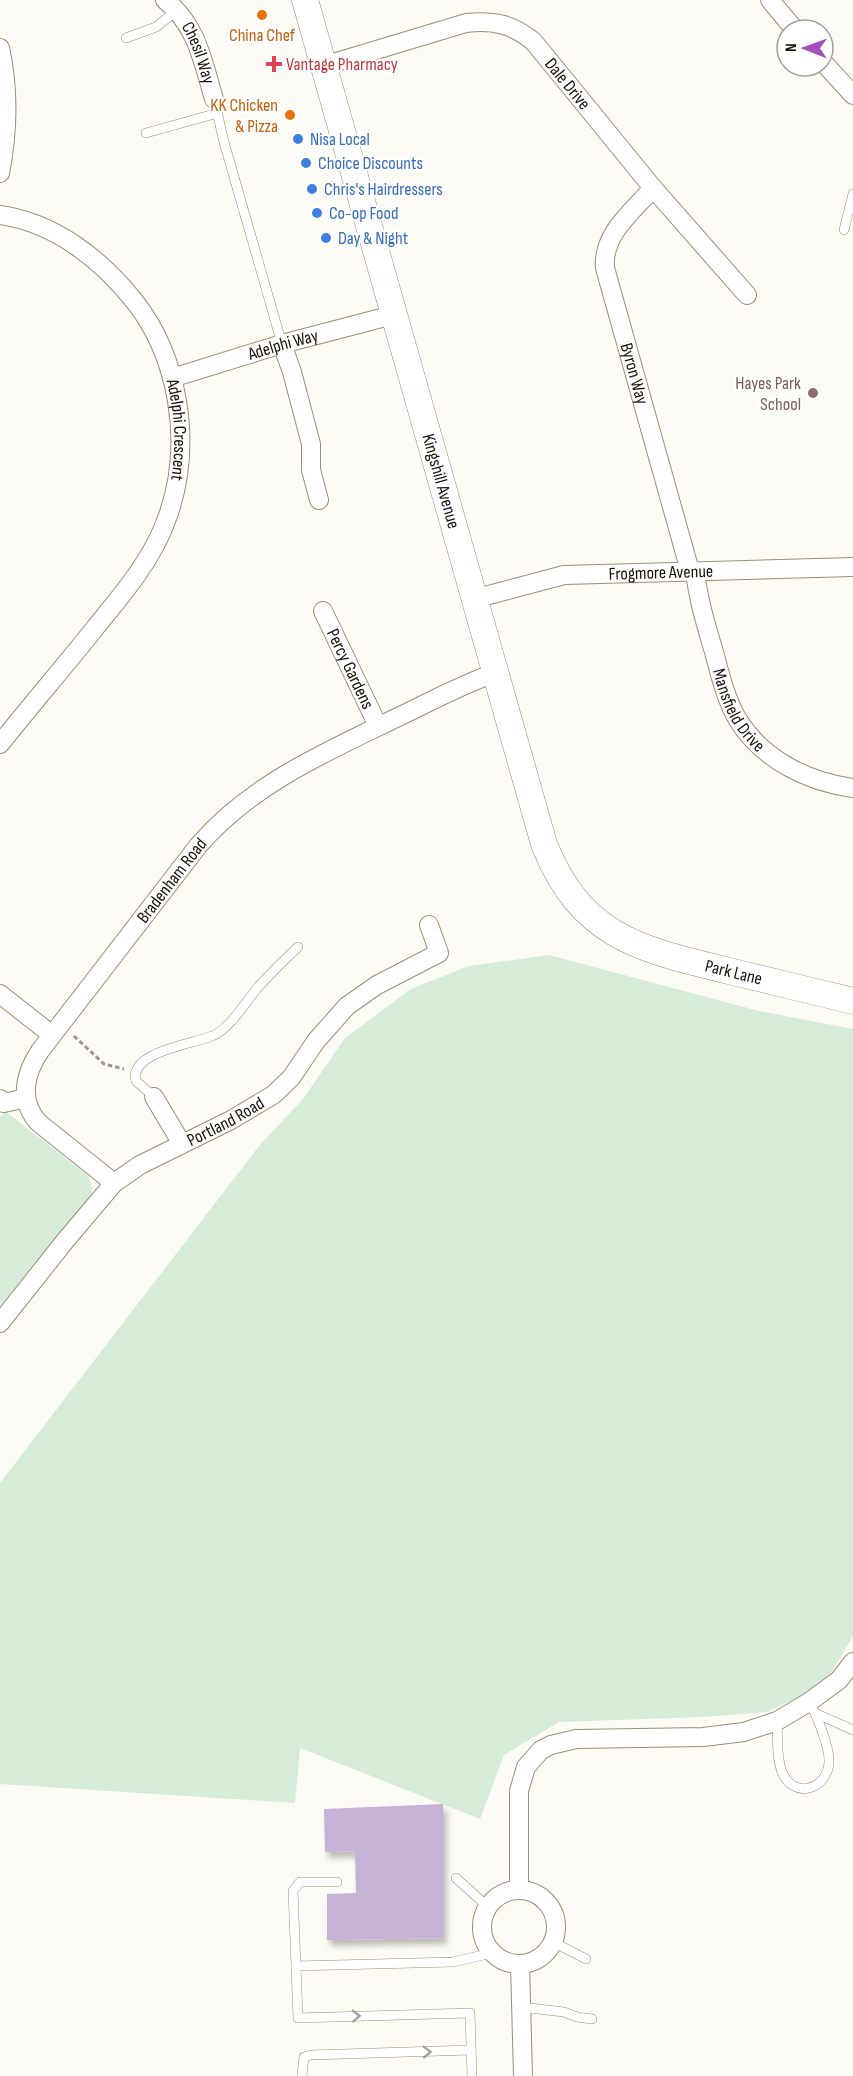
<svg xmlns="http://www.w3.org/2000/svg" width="853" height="2076" viewBox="0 0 853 2076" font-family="'Sofia Sans Condensed',sans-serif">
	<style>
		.green { fill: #d5ecd8 }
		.building { fill: #c6b1d7; filter: url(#shadow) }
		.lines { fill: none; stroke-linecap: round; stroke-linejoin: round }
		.lane-casing { stroke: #9a8f72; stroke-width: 10 }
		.street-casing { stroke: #9a8f72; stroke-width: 20 }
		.secondary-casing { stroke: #9a8f72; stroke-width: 27 }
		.path { stroke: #9b9890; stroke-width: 3; stroke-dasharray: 4.5 3; stroke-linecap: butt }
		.lane { stroke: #fff; stroke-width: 9 }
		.street { stroke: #fff; stroke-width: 18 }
		.secondary { stroke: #fff; stroke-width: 26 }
		.oneway { stroke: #a2a09c }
		.food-dot { fill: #e8710a; stroke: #fff; stroke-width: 2 }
		.health-dot { fill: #e0444e; stroke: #fff; stroke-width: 2 }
		.shop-dot { fill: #3f7fe0; stroke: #fff; stroke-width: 2 }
		.education-dot { fill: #8d6e63; stroke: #fff; stroke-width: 2 }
		.labels { text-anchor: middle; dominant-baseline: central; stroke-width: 4.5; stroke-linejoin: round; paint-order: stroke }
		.food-label { font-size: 18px; fill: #c56008; stroke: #fff }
		.street-label { font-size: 18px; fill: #161207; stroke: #fff }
		.health-label { font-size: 18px; fill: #be3a42; stroke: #fff; text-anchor: start }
		.shop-label { font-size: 18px; fill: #366cbe; stroke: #fff; text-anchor: start }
		.education-label { font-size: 18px; fill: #785e54; stroke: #fff; text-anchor: end }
	</style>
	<defs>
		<filter id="shadow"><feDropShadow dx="3.5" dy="6" stdDeviation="3" flood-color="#0004"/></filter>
	</defs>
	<rect width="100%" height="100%" fill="#fdfbf5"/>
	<g class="green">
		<path d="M549,955L759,1011L853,1029V1636L824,1685L767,1712L702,1717L559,1722L504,1755L480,1819L300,1748L295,1803L0,1784V1483L259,1146L303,1099L345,1038L411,989L469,966Z"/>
		<path d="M5,1111L87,1175C92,1183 93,1190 91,1199L0,1313V1117Z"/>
	</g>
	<path class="building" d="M443,1804V1938L327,1940V1894L356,1893L355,1851L325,1852L324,1809Z"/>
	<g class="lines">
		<g class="lane-casing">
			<g id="lane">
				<path d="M126,38L156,27L177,10"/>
				<path d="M214,99L224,142L282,344"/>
				<path d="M146,133L218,113"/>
				<path d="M844,230L853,194"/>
				<path d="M154,1097L136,1081C128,1052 193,1044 212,1036C229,1030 247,1000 259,986C272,972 285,959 298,947"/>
				<path d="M817,1714L853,1730"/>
				<path d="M777,1721C778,1737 776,1756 782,1772C793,1799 826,1791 829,1763C830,1747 817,1716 809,1702"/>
				<path d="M456,1878L488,1907"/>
				<path d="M553,1942L586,1959"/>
				<path d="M296,1966L293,1891L300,1882H337"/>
				<path d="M521,2007L564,2012L577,2017L592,2019"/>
				<path d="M302,2076L304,2057L311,2055L471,2050"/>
				<path d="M472,2076L470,2013L298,2018L296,1966L453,1962L492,1953"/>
			</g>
		</g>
		<g class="street-casing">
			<g id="street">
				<path id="s1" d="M165,0C197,25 203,62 214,99"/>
				<path d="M770,0L795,30"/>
				<path d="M0,48C9,89 8,132 0,173"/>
				<path d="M823,62L853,95"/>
				<path id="s2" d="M323,66L466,23C493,20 512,24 533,41L653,188L747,295"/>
				<path id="s3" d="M653,188C633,211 602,234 605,268L690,571"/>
				<path id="s4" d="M0,215C55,223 101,259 135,302C157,330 171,365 177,401C184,443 180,487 164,526C149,564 120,597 95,628C64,667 31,705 0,744"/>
				<path d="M282,344L292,372L311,444V470L319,500"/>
				<path id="s5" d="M172,378L282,344L393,315"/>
				<path id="s6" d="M695,571C698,599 706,625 714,652C720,675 726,700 738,720C763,760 808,782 853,788"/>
				<path id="s7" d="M474,599L564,575L853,567"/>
				<path id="s8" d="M323,611L378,726"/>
				<path d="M0,994L52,1035"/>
				<path d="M154,1097L182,1144"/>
				<path d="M0,1099L4,1103L26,1098"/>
				<path id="s9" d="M114,1183L39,1123C18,1101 25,1073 40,1051L198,846C249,786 325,752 394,719C428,703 460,685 495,673"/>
				<path id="s10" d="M0,1323L65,1241L114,1183L140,1165L231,1120L273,1095L291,1078L316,1041L347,1006L377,985L439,953L429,925"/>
				<path d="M519,1889V1791L526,1767L541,1750L551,1745L576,1739L703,1737L744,1732L777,1721L809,1702L839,1680L853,1662"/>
				<circle cx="519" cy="1927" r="37"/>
				<path d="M520,1964L523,2076"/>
			</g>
		</g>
		<g class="secondary-casing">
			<g id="secondary">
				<path id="s11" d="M305,0L544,844C581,937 639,949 729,971C770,981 812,991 853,1001"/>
			</g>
		</g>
		<path class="path" d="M74,1036L104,1064L124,1069"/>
		<use href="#lane" class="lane"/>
		<use href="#street" class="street"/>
		<use href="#secondary" class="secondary"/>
	</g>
	<defs><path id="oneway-chevron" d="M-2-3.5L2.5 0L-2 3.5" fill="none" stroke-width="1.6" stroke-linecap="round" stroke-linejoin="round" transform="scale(1.5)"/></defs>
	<g class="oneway">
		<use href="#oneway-chevron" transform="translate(356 2016) rotate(-2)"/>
		<use href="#oneway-chevron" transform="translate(427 2052) rotate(-2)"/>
	</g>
	<g class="food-dot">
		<circle cx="262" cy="15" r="6"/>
		<circle cx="290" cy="115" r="6"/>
	</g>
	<path class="health-dot" d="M271 55h6v6h6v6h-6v6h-6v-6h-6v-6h6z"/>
	<g class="shop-dot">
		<circle cx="298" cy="139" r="6"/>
		<circle cx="306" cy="163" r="6"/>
		<circle cx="312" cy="189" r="6"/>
		<circle cx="317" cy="213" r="6"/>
		<circle cx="326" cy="238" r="6"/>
	</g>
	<circle class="education-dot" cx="813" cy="393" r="6"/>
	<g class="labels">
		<g class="food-label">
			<text x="262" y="35">China Chef</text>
			<text x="278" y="105" text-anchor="end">KK Chicken<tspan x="278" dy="21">&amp; Pizza</tspan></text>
		</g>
		<g class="street-label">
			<text stroke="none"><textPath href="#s1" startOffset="64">Chesil Way</textPath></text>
			<text stroke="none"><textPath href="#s2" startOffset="276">Dale Drive</textPath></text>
			<text stroke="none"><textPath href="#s5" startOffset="116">Adelphi Way</textPath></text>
			<text stroke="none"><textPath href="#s3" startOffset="206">Byron Way</textPath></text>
			<text stroke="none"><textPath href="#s4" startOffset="302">Adelphi Crescent</textPath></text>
			<text stroke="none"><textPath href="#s11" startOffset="500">Kingshill Avenue</textPath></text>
			<text stroke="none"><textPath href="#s7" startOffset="190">Frogmore Avenue</textPath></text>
			<text stroke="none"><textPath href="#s8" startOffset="64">Percy Gardens</textPath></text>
			<text stroke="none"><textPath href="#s6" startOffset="147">Mansfield Drive</textPath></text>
			<text stroke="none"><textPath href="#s9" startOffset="390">Bradenham Road</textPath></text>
			<text stroke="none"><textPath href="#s11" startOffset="1119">Park Lane</textPath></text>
			<text stroke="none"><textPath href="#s10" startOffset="308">Portland Road</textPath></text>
		</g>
		<g class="health-label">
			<text x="286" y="64">Vantage Pharmacy</text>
		</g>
		<g class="shop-label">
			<text x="310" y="139">Nisa Local</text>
			<text x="318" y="163">Choice Discounts</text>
			<text x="324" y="189">Chris's Hairdressers</text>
			<text x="329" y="213">Co-op Food</text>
			<text x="338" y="238">Day &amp; Night</text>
		</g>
		<g class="education-label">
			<text x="801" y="383">Hayes Park<tspan x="801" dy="21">School</tspan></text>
		</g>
	</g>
	<g transform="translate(805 48) rotate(271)"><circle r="28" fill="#ffffff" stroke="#a2a09c" stroke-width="1.5"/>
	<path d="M0-4.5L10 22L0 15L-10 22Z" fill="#a64fbc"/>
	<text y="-9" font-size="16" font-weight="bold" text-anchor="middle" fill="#161207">N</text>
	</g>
</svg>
